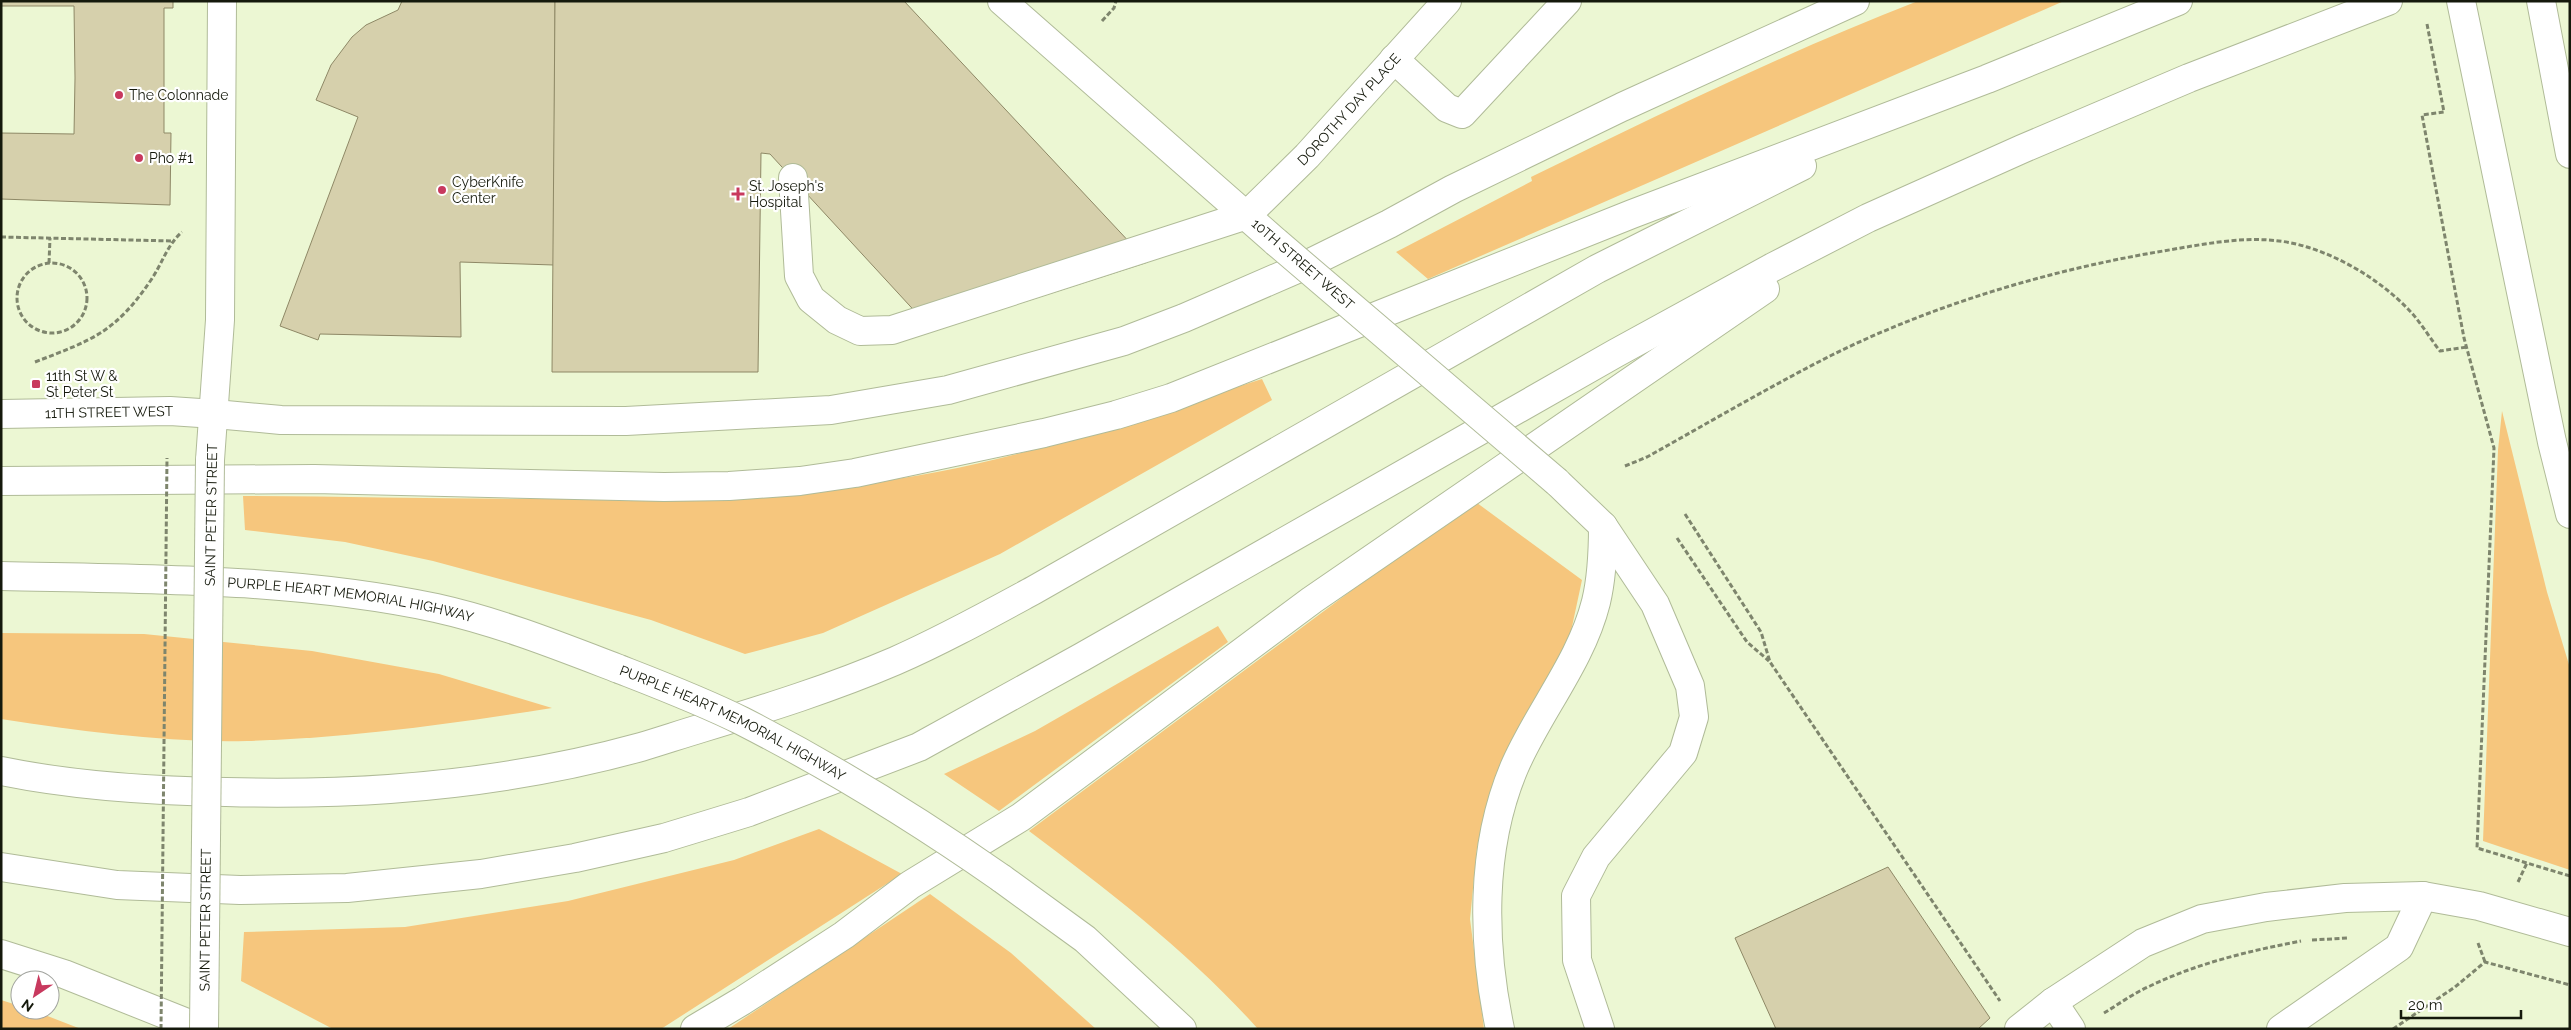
<svg xmlns="http://www.w3.org/2000/svg" width="2571" height="1030" viewBox="0 0 2571 1030" font-family="Raleway,sans-serif">
	<style>
		.green { fill: #f6c67d }
		.building { fill: #d6d0ac; stroke: #8e8866 }
		.lines { fill: none; stroke-linecap: round; stroke-linejoin: round }
		.minor-casing { stroke: #b0bb98; stroke-width: 30 }
		.major-casing { stroke: #b0bb98; stroke-width: 30 }
		.highway-casing { stroke: #b0bb98; stroke-width: 30 }
		.path { stroke: #7e856d; stroke-width: 3; stroke-dasharray: 5 2.5; stroke-linecap: butt }
		.minor { stroke: #fff; stroke-width: 28 }
		.major { stroke: #fff; stroke-width: 28 }
		.highway { stroke: #fff; stroke-width: 28 }
		.minor-bridge-casing { stroke: #b0bb98; stroke-width: 30; stroke-linecap: butt }
		.major-bridge-casing { stroke: #b0bb98; stroke-width: 30; stroke-linecap: butt }
		.highway-bridge-casing { stroke: #b0bb98; stroke-width: 30; stroke-linecap: butt }
		.path-bridge { stroke: #7e856d; stroke-width: 3; stroke-dasharray: 5 2.5; stroke-linecap: butt }
		.minor-bridge { stroke: #fff; stroke-width: 28 }
		.major-bridge { stroke: #fff; stroke-width: 28 }
		.highway-bridge { stroke: #fff; stroke-width: 28 }
		.poi-dot { fill: #c8395e; stroke: #fff; stroke-width: 2 }
		.labels { text-anchor: middle; dominant-baseline: central; stroke-width: 4.5; stroke-linejoin: round; paint-order: stroke }
		.poi-label { font-size: 14px; fill: #15190c; stroke: #fff; text-anchor: start }
		.street-label { font-size: 14px; fill: #15190c; stroke: #fff }
	</style>
	<rect width="100%" height="100%" fill="#ecf7d3"/>
	<g class="green">
		<path d="M1918,1H2064L1428,279L1396,252L1532,181L1531,177C1658,115 1786,52 1918,1Z"/>
		<path d="M1262,379L1272,400L1000,554L823,633L745,654L651,620L433,561L345,542L245,530L243,496C447,497 652,506 855,484C995,470 1129,421 1262,379Z"/>
		<path d="M2502,411L2547,592L2570,668V870L2483,841L2498,450Z"/>
		<path d="M1473,500L1582,580L1570,636L1554,679L1493,785L1477,848L1470,919L1484,1029H1258C1191,954 1109,891 1029,831Z"/>
		<path d="M1218,626L1228,642L999,811L944,774L1035,731Z"/>
		<path d="M1,633L144,634L312,651L439,674L552,708C451,724 350,738 247,741C166,743 81,731 1,719Z"/>
		<path d="M819,829L902,874L661,1029H333L241,981L244,932L405,927L568,901L734,860Z"/>
		<path d="M930,894L1011,953L1096,1029H728Z"/>
		<path d="M1,1000L20,1006V1010H32L81,1029H1Z"/>
	</g>
	<g class="building">
		<path d="M1,1H173V8H164V133H171L170,205L1,199V133L74,134L75,78L74,6H1Z"/>
		<path d="M402,1H555L554,265L460,262L461,337L320,334L318,340L280,326L358,117L316,100L331,65L352,37L366,25L398,10Z"/>
		<path d="M555,1H904L1148,262L933,331L770,154L761,153L758,372H552Z"/>
		<path d="M1888,867L1990,1018L1978,1029H1776L1735,938Z"/>
	</g>
	<g class="lines">
		<g class="minor-casing">
			<g id="minor">
				<path d="M1002,1L1276,242"/>
				<path d="M1394,59L1447,108L1462,114L1567,1"/>
				<path id="s1" d="M793,178L799,276L811,299L837,320L860,331L892,330L1247,215L1307,156L1447,1"/>
				<path d="M1557,482L1603,526L1655,604L1690,686L1694,717L1683,753L1596,857L1576,896L1577,960L1600,1029"/>
				<path d="M2053,1002L2071,1029"/>
				<path d="M2019,1029L2053,1002L2143,943L2202,919L2266,907L2345,898L2423,896L2479,906L2570,932"/>
				<path d="M2281,1029L2399,947L2423,896"/>
			</g>
		</g>
		<g class="major-casing">
			<g id="major">
				<path id="s2" d="M1,414L170,411L215,414"/>
				<path d="M210,460L220,320L222,1"/>
			</g>
		</g>
		<g class="highway-casing">
			<g id="highway">
				<path d="M2461,1L2552,442L2570,514"/>
				<path d="M2541,1L2570,154"/>
				<path d="M215,414L281,420L626,421L831,410L948,390L1124,341L1184,318L1304,266L1389,224L1453,189L1622,107L1855,1"/>
				<path d="M1,481L314,479L664,487L729,486L800,481L855,473L1044,433L1116,415L1171,398L1632,214L1987,79L2178,1"/>
				<path id="s3" d="M1,576C143,579 296,578 436,608C499,622 559,646 619,669"/>
				<path d="M1,771C74,786 151,791 226,792C364,796 507,784 641,747C661,741 682,734 702,728C768,708 832,688 895,661C943,640 988,615 1034,590L1597,269L1802,166"/>
				<path d="M1,867L117,885L240,890L347,888L481,874L575,858L664,838L749,812L919,747L1082,657L1616,353L1773,267L1868,218L2022,149L2189,78L2388,1"/>
				<path d="M1001,878L1085,939L1182,1029"/>
				<path d="M1,954L64,974L202,1029"/>
				<path d="M695,1029L742,1001L844,935L910,885L1021,817L1312,600L1765,289"/>
				<path d="M1500,1029C1482,944 1480,849 1514,768C1538,712 1581,662 1596,602C1602,577 1603,551 1603,526"/>
			</g>
		</g>
		<g class="path">
			<path d="M1102,21L1114,8L1116,1"/>
			<path d="M2427,24L2444,112L2422,115L2464,338L2494,448L2477,848L2570,876"/>
			<path d="M1,237L173,241"/>
			<path d="M49,263L50,238"/>
			<circle cx="52" cy="298" r="35"/>
			<path d="M35,362C92,340 115,333 151,280C162,264 167,245 182,232"/>
			<path d="M1625,466L1647,457C1708,423 1769,387 1832,355C1935,304 2050,270 2163,251C2211,243 2260,232 2307,247C2343,258 2381,281 2408,309C2420,321 2429,337 2440,351L2467,347"/>
			<path d="M1685,514L1761,632L1770,662L2000,1001"/>
			<path d="M1677,538L1747,642L1769,661"/>
			<path d="M2518,882L2527,863"/>
			<path d="M2312,940L2348,938"/>
			<path d="M2478,943L2485,962"/>
			<path d="M2104,1013C2119,1004 2134,993 2150,986C2198,963 2249,951 2301,941"/>
			<path d="M2393,1029L2455,987L2485,962L2570,985"/>
		</g>
		<use href="#minor" class="minor"/>
		<use href="#major" class="major"/>
		<use href="#highway" class="highway"/>
		<g class="minor-bridge-casing">
			<path id="minor-bridge" d="M1276,242L1557,482"/>
		</g>
		<g class="major-bridge-casing">
			<g id="major-bridge">
				<path id="s4" d="M204,1029L210,460"/>
			</g>
		</g>
		<g class="highway-bridge-casing">
			<g id="highway-bridge">
				<path id="s5" d="M619,669C660,685 702,701 742,721C832,767 918,820 1001,878"/>
			</g>
		</g>
		<path class="path-bridge" d="M161,1029L167,458"/>
		<use href="#minor-bridge" class="minor-bridge"/>
		<use href="#major-bridge" class="major-bridge"/>
		<use href="#highway-bridge" class="highway-bridge"/>
	</g>
	<g class="poi-dot">
		<circle cx="119" cy="95" r="5"/>
		<circle cx="139" cy="158" r="5"/>
		<circle cx="442" cy="190" r="5"/>
		<path d="M735.5 186.5h5v5h5v5h-5v5h-5v-5h-5v-5h5z"/>
		<rect x="31" y="379" width="10" height="10" rx="2.5"/>
	</g>
	<g class="labels">
		<g class="poi-label">
			<text x="129" y="95">The Colonnade</text>
			<text x="149" y="158">Pho #1</text>
			<text x="452" y="182">CyberKnife<tspan x="452" dy="16">Center</tspan></text>
			<text x="749" y="186">St. Joseph's<tspan x="749" dy="16">Hospital</tspan></text>
			<text x="46" y="376">11th St W &amp;<tspan x="46" dy="16">St Peter St</tspan></text>
		</g>
		<g class="street-label">
			<text stroke="none"><textPath href="#s1" startOffset="735">DOROTHY DAY PLACE</textPath></text>
			<text transform="translate(1303 264) rotate(41)">10TH STREET WEST</text>
			<text stroke="none"><textPath href="#s2" startOffset="108">11TH STREET WEST</textPath></text>
			<text transform="translate(211 515) rotate(-89)">SAINT PETER STREET</text>
			<text stroke="none"><textPath href="#s3" startOffset="351">PURPLE HEART MEMORIAL HIGHWAY</textPath></text>
			<text stroke="none"><textPath href="#s5" startOffset="126">PURPLE HEART MEMORIAL HIGHWAY</textPath></text>
			<text stroke="none"><textPath href="#s4" startOffset="109">SAINT PETER STREET</textPath></text>
		</g>
	</g>
	<rect width="2571" height="1030" fill="none" stroke="#15190c" stroke-width="5"/>
	<g transform="translate(35 995) rotate(215)"><circle r="24" fill="#ffffff" stroke="#a1a39e"/>
	<path d="M0-4L9 19L0 12L-9 19Z" fill="#c8395e"/>
	<text y="-8" font-size="14" font-weight="bold" text-anchor="middle" fill="#15190c">N</text>
	</g>
	<path d="M2401 1010v8h120v-8" fill="none" stroke="#15190c" stroke-width="2.5"/>
	<text x="2408" y="1010" font-size="15" fill="#15190c" stroke="#ffffff" stroke-width="4" paint-order="stroke">20 m</text>
</svg>
